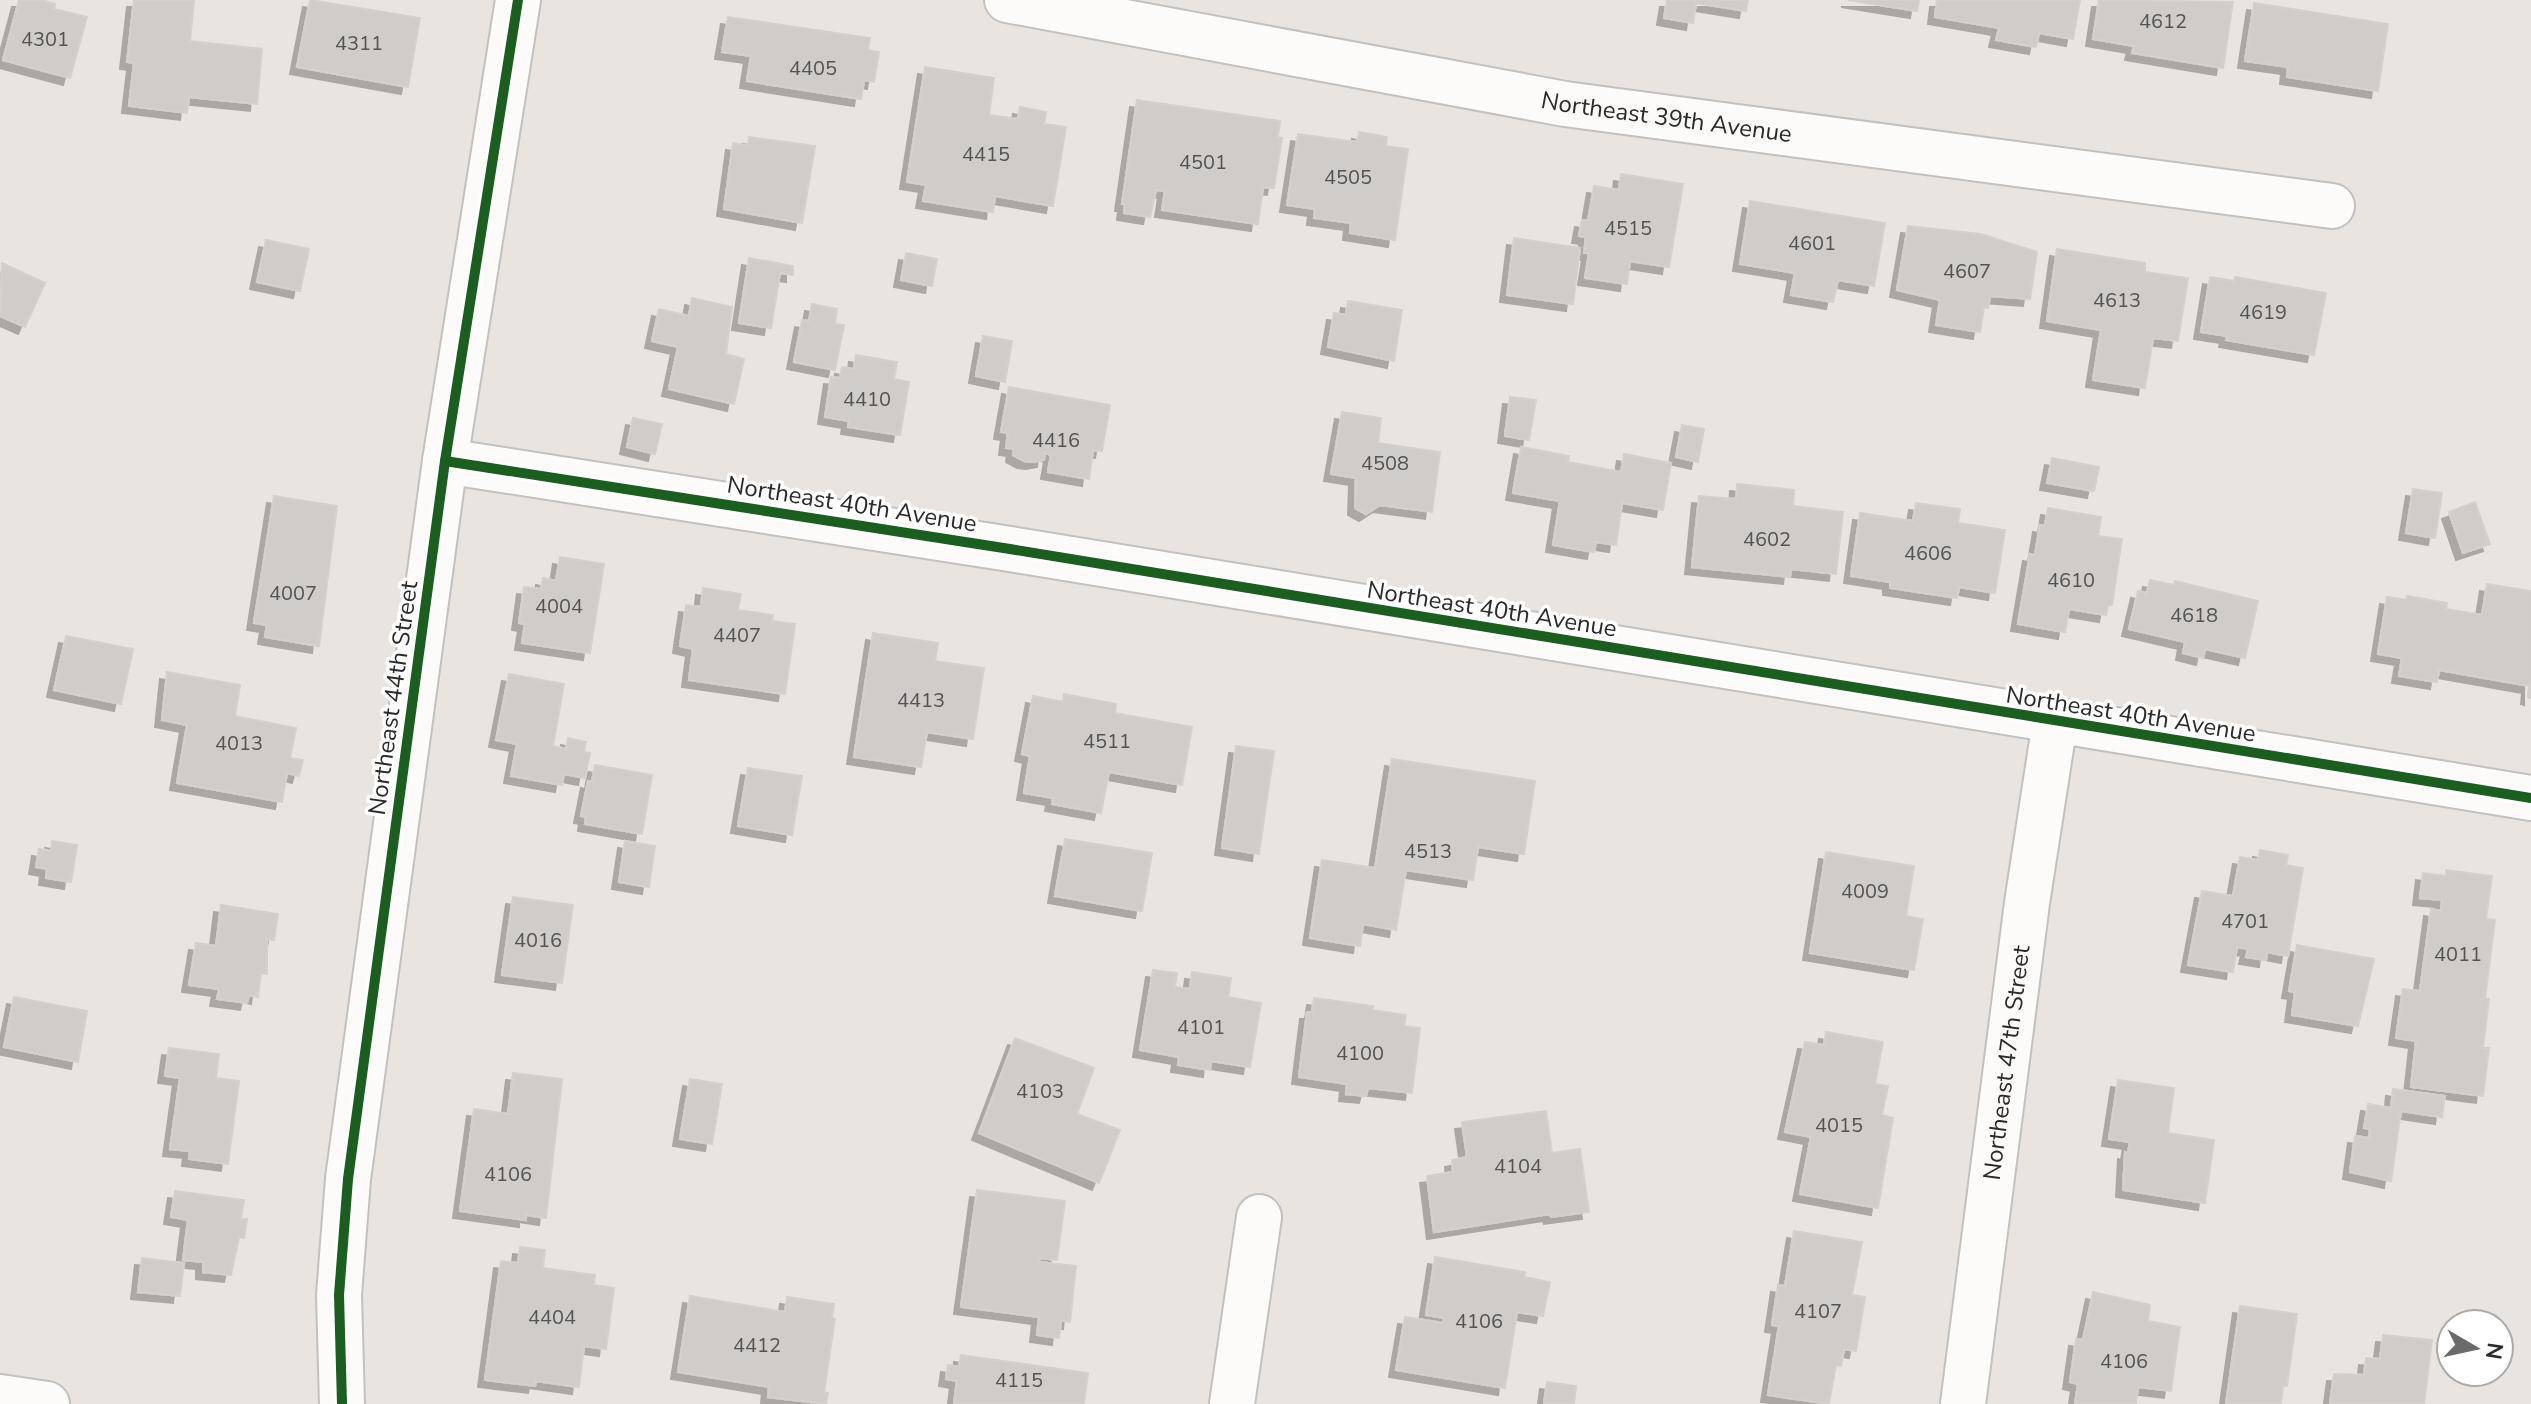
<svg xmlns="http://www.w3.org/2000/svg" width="2531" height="1404" viewBox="0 0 2531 1404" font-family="'Nunito Sans',sans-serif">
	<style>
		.building { fill: #cfccc9; stroke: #d4d0cc; stroke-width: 2; filter: url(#shadow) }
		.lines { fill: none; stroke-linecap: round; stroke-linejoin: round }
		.minor-casing { stroke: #c2c1c2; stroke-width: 48 }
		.tertiary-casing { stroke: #c2c1c2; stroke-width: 48 }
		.minor { stroke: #fcfbfa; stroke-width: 44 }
		.tertiary { stroke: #fcfbfa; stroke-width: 44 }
		.cycleway-casing { stroke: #fff; stroke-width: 15 }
		.cycleway { stroke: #1b5e20; stroke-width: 10 }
		.labels { text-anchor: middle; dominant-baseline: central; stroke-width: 7; stroke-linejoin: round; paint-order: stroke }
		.number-label { font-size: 20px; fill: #545352 }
		.street-label { font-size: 24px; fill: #2a2a2a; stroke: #fff }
	</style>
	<defs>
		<filter id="shadow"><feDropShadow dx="-7" dy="7" stdDeviation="0" flood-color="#0004"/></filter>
	</defs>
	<rect width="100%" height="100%" fill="#e9e4e0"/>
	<g class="building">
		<path d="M19,0H42L55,4L54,9L87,17L70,78L3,60Z"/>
		<path d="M134,0H194L190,41L262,49L257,104L189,97L187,113L129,106L134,63L127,62Z"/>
		<path d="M310,0L420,18L408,87L297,67Z"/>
		<path d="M1667,0H1748L1746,11L1696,3L1693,23L1664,18Z"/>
		<path d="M1848,0H1919L1917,11Z"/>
		<path d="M1937,0H2080L2073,39L2039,33L2036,47L1996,40L1999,28L1935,17Z"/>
		<path d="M2099,0L2233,2L2223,68L2132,53L2134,46L2093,39Z"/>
		<path d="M2254,3L2388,24L2378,91L2287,77L2288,67L2245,61Z"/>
		<path d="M728,17L870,38L868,50L879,52L874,82L864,80L861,99L747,81L751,56L722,52Z"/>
		<path d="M925,67L994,78L989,115L1018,119L1020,107L1046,112L1044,124L1066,127L1053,206L995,196L993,212L923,201L926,185L907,182Z"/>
		<path d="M1137,100L1280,121L1278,137L1282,138L1274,188L1263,187L1258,224L1162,210L1165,191L1156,190L1150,217L1124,213L1125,204H1122Z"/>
		<path d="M1359,132L1387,137L1386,146L1408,149L1395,240L1350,233L1351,223L1314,218L1315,209L1287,205L1298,134L1357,142Z"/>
		<path d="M749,137L815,146L802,223L724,209L733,143L748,146Z"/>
		<path d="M1621,174L1683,184L1669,267L1630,261L1627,284L1585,278L1589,253H1584L1586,237L1579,236L1582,220L1588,221L1594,186L1619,190Z"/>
		<path d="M1750,201L1885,223L1874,286L1838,280L1833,302L1791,295L1795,273L1740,264Z"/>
		<path d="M1908,226L1981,234L2037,252L2030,299L1990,296L1988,308L1984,307L1980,332L1936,325L1940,300L1897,290Z"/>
		<path d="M1514,238L1580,248L1573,304L1507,295Z"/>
		<path d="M266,240L309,249L300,291L257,282Z"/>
		<path d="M2057,249L2145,263V272L2188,278L2178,341L2153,338L2145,388L2093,380L2101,330L2047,321Z"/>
		<path d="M906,253L937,259L932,286L901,280Z"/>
		<path d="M749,258L793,266V275L780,273L771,328L739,323Z"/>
		<path d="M2,263L45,283L25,327L0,316Z"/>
		<path d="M2210,277L2235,281V277L2326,293L2314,355L2226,340L2227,336L2201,332Z"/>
		<path d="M692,298L732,307L726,354L744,359L734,404L669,389L678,347L652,341L659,309L689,316Z"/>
		<path d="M1348,301L1402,310L1394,361L1328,347L1334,313L1346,315Z"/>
		<path d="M812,304L837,309L835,324L844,325L835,370L794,362L802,320L809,321Z"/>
		<path d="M983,336L1012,341L1005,382L976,376Z"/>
		<path d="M856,355L897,362L894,379L909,382L900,435L848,427L849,421L825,417L831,377L840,378L842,367L854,369Z"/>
		<path d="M1009,387L1110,405L1102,451L1093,450L1089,479L1048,472L1051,455L1045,453L1044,460L1033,462L1024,461L1013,455L1014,449L1006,448L1008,433L1001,432Z"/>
		<path d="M1510,397L1536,400L1529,440L1505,436Z"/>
		<path d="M1342,412L1381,418L1378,443L1440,452L1432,512L1380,505L1366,514L1355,508L1356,478L1331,474Z"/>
		<path d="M633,418L662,424L655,454L627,447Z"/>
		<path d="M1682,425L1704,429L1698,462L1676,457Z"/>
		<path d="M1521,447L1569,456L1568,462L1621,472L1624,454L1671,463L1663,510L1622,503L1616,545L1596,542L1594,552L1553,545L1560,501L1513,493Z"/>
		<path d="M2052,458L2099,467L2094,491L2047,483Z"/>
		<path d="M1737,484L1794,490L1793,506L1843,512L1836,574L1791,569L1790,577L1692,567L1699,496L1736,499Z"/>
		<path d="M2413,489L2442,493L2435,538L2406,533Z"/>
		<path d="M274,496L337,506L319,646L265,637L267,625L254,623Z"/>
		<path d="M2475,502L2490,544L2463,553L2449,512Z"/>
		<path d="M1916,503L1960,509L1958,523L2005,530L1995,593L1959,587L1957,598L1890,588V582L1851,576L1860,513L1913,521Z"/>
		<path d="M2048,508L2101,517L2098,536L2122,539L2112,605H2108L2106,615L2069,609L2065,632L2018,624L2030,554L2035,555L2040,525L2045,526Z"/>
		<path d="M560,557L604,564L590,653L522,643L525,624L519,623L524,587L541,589L543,578L556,581Z"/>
		<path d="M2150,580L2174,585L2175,581L2258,601L2245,658L2205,649L2203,658L2183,653L2185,642L2129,629L2138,591L2147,593Z"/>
		<path d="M2487,584L2531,591V698L2528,697L2529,686L2439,670L2437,682L2399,676L2402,658L2378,654L2387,597L2406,600L2407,596L2447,603L2446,609L2482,615Z"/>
		<path d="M703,588L741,594L738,610L773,615L772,621L795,624L785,694L689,680L693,649L680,646L686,605L701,607Z"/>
		<path d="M873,633L938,643L935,661L984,668L973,739L927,732L921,767L854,757Z"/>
		<path d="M66,636L133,649L121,704L54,690Z"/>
		<path d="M167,672L240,685L235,716L296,728L290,758L303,760L299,776L287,773L282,802L177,783L187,725L162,720Z"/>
		<path d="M509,674L564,684L553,746L566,749L568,738L586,742L584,752L590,753L585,778L564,774L562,785L511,776L517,744L496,740Z"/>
		<path d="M1064,694L1116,704L1115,713L1192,727L1182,785L1109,772L1101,813L1052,804L1053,798L1024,793L1030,756L1022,754L1033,696L1063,702Z"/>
		<path d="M1236,746L1274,751L1259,854L1222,848Z"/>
		<path d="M1392,759L1535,781L1524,854L1478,847L1473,880L1406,870L1396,930L1363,924L1360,946L1310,938L1322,860L1375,868Z"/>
		<path d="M595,765L652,775L642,834L585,824L586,817L581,816L588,781L592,782Z"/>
		<path d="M748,768L802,776L792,835L738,826Z"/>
		<path d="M1065,839L1152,853L1142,911L1055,896Z"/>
		<path d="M52,841L77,845L71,882L46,878L47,869L36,867L39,849L51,851Z"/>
		<path d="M625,841L655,846L649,887L619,882Z"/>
		<path d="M2260,850L2288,855L2286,865L2303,868L2288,956L2267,952L2266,960L2246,957L2248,949L2237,947L2233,972L2188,965L2202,891L2233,896L2240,857L2258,860Z"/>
		<path d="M1826,852L1914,866L1906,916L1923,919L1914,970L1810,953Z"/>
		<path d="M2446,870L2492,876L2486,919L2495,920L2485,999H2489L2483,1048H2489L2483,1096L2411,1087L2416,1041L2396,1038L2403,989L2420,991L2431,909L2441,911L2442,900L2420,898L2423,873L2446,876Z"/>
		<path d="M513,897L573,905L562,983L502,975Z"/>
		<path d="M221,905L278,914L274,940L267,939V974L261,973L258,997L249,995L247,1003L217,999L219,989L189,985L196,943L216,946Z"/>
		<path d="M2297,945L2374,959L2358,1026L2292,1015L2295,992L2289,991Z"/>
		<path d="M1153,970L1177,973L1175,987L1190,989L1192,972L1231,978L1228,997L1261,1003L1250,1067L1211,1061L1210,1070L1178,1065L1179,1057L1140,1050Z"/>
		<path d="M14,997L87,1011L78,1062L4,1047Z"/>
		<path d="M1314,998L1373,1006L1372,1010L1406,1015L1404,1026L1420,1028L1412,1093L1368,1088L1366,1096L1346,1094L1347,1084L1299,1077L1307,1012H1312Z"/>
		<path d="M1826,1032L1883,1042L1875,1084L1888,1086L1882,1115L1893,1118L1878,1208L1800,1194L1811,1137L1785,1132L1805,1042L1824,1045Z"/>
		<path d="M1015,1038L1094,1068L1077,1114L1120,1130L1099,1183L979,1133Z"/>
		<path d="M169,1048L219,1054L216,1078L239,1081L228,1164L189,1159L190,1151L170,1149L180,1078L165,1076Z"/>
		<path d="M513,1073L562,1079L546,1218L526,1215V1220L460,1211L474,1109L508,1114Z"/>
		<path d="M690,1079L722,1084L712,1144L680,1139Z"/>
		<path d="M2118,1080L2174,1088L2168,1133L2214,1140L2205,1203L2123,1190L2125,1152L2128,1153L2130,1142L2109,1139Z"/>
		<path d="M2393,1089L2445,1096L2442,1117L2401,1111L2391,1181L2350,1172L2355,1136L2369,1138L2370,1129L2364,1128L2368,1104L2391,1108Z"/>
		<path d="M1546,1111L1552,1153L1580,1149L1589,1212L1551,1217L1550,1214L1434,1232L1427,1176L1453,1172L1452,1160L1467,1157L1462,1122Z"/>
		<path d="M977,1190L1065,1201L1057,1260L1040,1258L1039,1262L1076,1266L1070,1322L1061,1320L1059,1338L1037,1335L1039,1317L961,1307Z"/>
		<path d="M175,1191L244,1200L241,1219H247L244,1238L239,1237L231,1275L203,1272V1262L183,1260L188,1220L171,1217Z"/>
		<path d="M1794,1231L1862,1242L1852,1295L1865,1297L1856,1351L1844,1349L1841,1366L1836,1365L1829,1404L1768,1395L1779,1326L1772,1325L1778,1285L1785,1286Z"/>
		<path d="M520,1247L545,1250L543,1268L595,1275L594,1285L614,1288L606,1349L584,1346L579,1387L536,1381L535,1386L485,1380L501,1261L518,1263Z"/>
		<path d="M1435,1257L1525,1272L1524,1277L1550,1282L1543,1316L1517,1312L1505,1388L1396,1370L1405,1317L1443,1323L1444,1318L1426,1315Z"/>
		<path d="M142,1258L184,1263L180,1296L138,1292Z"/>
		<path d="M2093,1292L2150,1305L2148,1321L2180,1327L2171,1391L2138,1387L2136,1404H2075L2078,1384L2070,1382L2076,1339L2083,1340Z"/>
		<path d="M690,1296L785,1312L787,1297L834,1304L832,1318L835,1319L824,1392L828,1393L826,1404L768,1397L769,1387L678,1372Z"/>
		<path d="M2240,1306L2297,1314L2287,1386H2283L2281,1404H2226Z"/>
		<path d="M2383,1335L2432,1340L2424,1404H2330L2334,1374L2364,1375L2366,1358L2380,1359Z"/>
		<path d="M961,1355L1088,1373L1084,1404H954L957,1381L946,1379L948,1365L959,1367Z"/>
		<path d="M1547,1382L1576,1386L1574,1404H1544Z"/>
	</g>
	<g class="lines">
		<g class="minor-casing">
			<g id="minor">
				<path id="s1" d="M1007,0L1565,104L2332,206"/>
				<path d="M1232,1404L1259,1217"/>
				<path id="s2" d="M1963,1404L2027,903L2055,722"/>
			</g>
		</g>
		<g class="tertiary-casing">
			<g id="tertiary">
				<path d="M445,461L1010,549L2531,798"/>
				<path d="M0,1397L47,1404"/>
				<path d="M342,1404L339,1295L348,1179L445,461L518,0"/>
			</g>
		</g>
		<use href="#minor" class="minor"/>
		<use href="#tertiary" class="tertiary"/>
		<g class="cycleway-casing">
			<g id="cycleway">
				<path d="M445,461L1010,549L2531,798"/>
				<path d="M342,1404L339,1295L348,1179L445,461L518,0"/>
			</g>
		</g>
		<use href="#cycleway" class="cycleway"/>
	</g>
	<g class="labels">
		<g class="number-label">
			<text x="2163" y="21">4612</text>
			<text x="45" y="39">4301</text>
			<text x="359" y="43">4311</text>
			<text x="813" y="68">4405</text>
			<text x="986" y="154">4415</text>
			<text x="1203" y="162">4501</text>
			<text x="1348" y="177">4505</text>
			<text x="1628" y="228">4515</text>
			<text x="1812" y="243">4601</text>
			<text x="1967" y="271">4607</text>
			<text x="2117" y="300">4613</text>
			<text x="2263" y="312">4619</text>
			<text x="867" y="399">4410</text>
			<text x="1056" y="440">4416</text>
			<text x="1385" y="463">4508</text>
			<text x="1767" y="539">4602</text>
			<text x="1928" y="553">4606</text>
			<text x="2071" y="580">4610</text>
			<text x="293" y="593">4007</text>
			<text x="559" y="606">4004</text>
			<text x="2194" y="615">4618</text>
			<text x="737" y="635">4407</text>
			<text x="921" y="700">4413</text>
			<text x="1107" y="741">4511</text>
			<text x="239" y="743">4013</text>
			<text x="1428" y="851">4513</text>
			<text x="1865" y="891">4009</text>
			<text x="2245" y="921">4701</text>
			<text x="538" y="940">4016</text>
			<text x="2458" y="954">4011</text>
			<text x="1201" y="1027">4101</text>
			<text x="1360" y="1053">4100</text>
			<text x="1040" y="1091">4103</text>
			<text x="1839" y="1125">4015</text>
			<text x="1518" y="1166">4104</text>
			<text x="508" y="1174">4106</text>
			<text x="1818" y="1311">4107</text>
			<text x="552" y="1317">4404</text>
			<text x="1479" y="1321">4106</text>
			<text x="757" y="1345">4412</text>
			<text x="2124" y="1361">4106</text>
			<text x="1019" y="1380">4115</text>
		</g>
		<g class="street-label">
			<text stroke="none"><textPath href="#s1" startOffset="670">Northeast 39th Avenue</textPath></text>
			<text transform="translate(852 504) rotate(9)">Northeast 40th Avenue</text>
			<text transform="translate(1492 609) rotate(9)">Northeast 40th Avenue</text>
			<text transform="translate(393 698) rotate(-82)">Northeast 44th Street</text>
			<text transform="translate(2131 714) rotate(9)">Northeast 40th Avenue</text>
			<text stroke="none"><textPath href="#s2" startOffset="344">Northeast 47th Street</textPath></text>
		</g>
	</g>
	<g transform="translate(2475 1348) rotate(99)"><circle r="38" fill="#ffffff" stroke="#aaaaaa" stroke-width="2"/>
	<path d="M0-6L14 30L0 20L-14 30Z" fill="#6d6b6a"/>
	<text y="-12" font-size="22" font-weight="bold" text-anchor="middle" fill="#2a2a2a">N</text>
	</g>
</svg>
